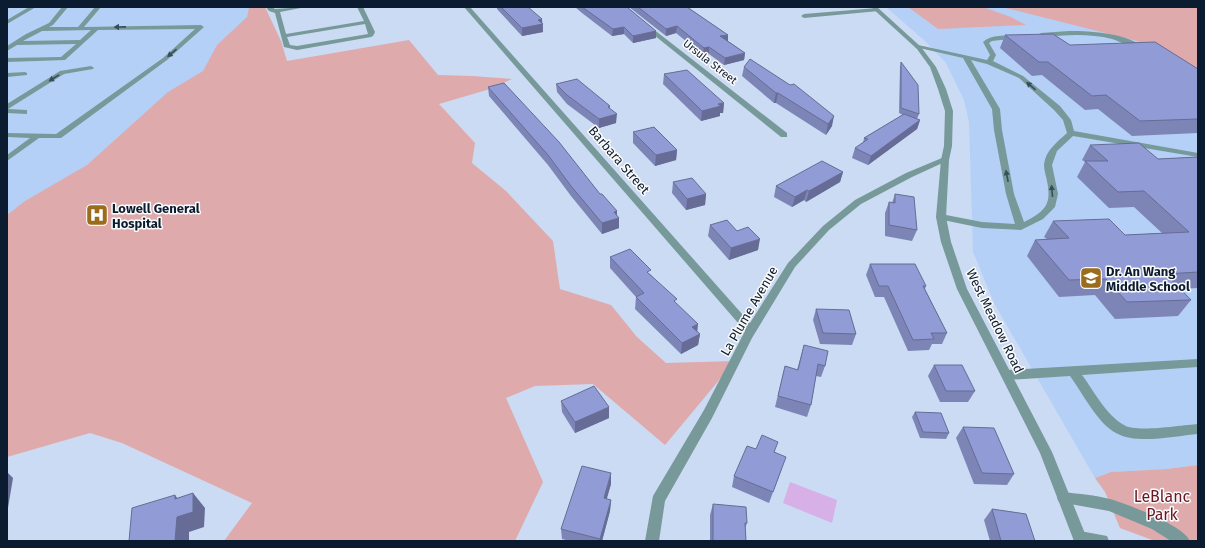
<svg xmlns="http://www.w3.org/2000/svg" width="1205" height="548" viewBox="0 0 1205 548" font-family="'Fira Sans',sans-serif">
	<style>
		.built { fill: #b4d0f7 }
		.green { fill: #deaaac }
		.water { fill: #d6b0e6 }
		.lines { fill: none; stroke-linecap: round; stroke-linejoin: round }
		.service { fill: #799; fill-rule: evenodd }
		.minor { fill: #799; fill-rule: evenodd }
		.tertiary { fill: #799; fill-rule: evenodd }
		.wall { fill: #7d85b7 }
		.shaded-wall { fill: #666c95 }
		.building { fill: #919bd5; stroke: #666c95 }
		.oneway { fill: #364d5a }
		.labels { text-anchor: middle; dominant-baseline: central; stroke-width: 3; stroke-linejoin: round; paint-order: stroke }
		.far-street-label { font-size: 11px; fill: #0b1b30; stroke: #fbfbfb }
		.street-label { font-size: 13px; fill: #0b1b30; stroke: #fbfbfb }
		.poi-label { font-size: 13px; font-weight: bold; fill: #0b1b30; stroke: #fbfbfb; text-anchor: start }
		.near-park-label { font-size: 16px; fill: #691725; stroke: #fbfbfb }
	</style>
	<rect width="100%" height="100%" fill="#cadbf3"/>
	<g class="built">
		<path d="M7,7H260L7,391Z"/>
		<path d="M886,7H1025L1148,42L1198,69V465L1167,469L1111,472L1095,478L995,305L973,252L969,122L964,100L946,63L925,41Z"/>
	</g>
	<g class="green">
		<path d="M245,7H265L281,41L287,61L409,40L438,75L472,76L512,79L490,89L439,104L475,143L472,163L506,191L553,241L560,289L611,305L637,337L666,363L735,361L665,445L593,384L535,386L506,398L543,482L515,541H224L252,503L122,443L90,433L7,457V215L25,201L87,165L168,92L203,71L217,45L247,17L249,8Z"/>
		<path d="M908,7H983L1011,17L1026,25L938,29Z"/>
		<path d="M1002,7H1198V74L1188,71L1137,41Z"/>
		<path d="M1198,465V541H1155L1120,528L1105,492L1095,478L1111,472L1167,469Z"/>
	</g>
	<path class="water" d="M790,482L837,500L832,523L783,503Z"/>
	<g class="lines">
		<g class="service">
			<path d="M29,7H36L7,24V20Z"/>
			<path d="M62,7H68L53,25L49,27H78L95,7H101L84,27L201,25L204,27L167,60L61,138H39L7,161V155L30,138L7,137V133L56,134L163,58L195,29L98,30L65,60L7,62V58L61,57L76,44L17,45L7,51V46L26,34L49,23ZM91,30L80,40L23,41L42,31Z"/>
			<path d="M266,7H272L275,9L306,7L280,12L286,34L364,21L357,7H363L375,32L373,36L371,37L297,50L284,47L275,13L269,11ZM365,24L368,34L297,46L290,45L287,37Z"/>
			<path d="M1069,31C1092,31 1128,33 1146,49C1141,53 1120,41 1112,39C1089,33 1065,35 1041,37L1038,35L1041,33Z"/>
			<path d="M1017,35L1019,36V38L992,41L989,43L996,55L993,61L1023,76L1060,106L1071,120L1074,131L1198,153V157L1073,136L1057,151L1052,165L1058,194L1055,207L1043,219L1021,230L982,228L938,219L936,217L938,215L941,214L982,222L1015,224L1006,194L994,130L992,109L963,58L915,47L918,45L987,60L990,55L983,42C991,34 1006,36 1017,35ZM971,60L987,64L1019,78L1054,110L1063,120L1067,133C1057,142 1045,151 1044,165C1044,170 1046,176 1047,181C1052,205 1045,211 1024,222L1014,194L1002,130L1000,109Z"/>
			<path d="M91,66L94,68L93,69L64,74L8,109L27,110V114L7,113V104L60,71Z"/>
			<path d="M25,72L27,73V75L7,77V73Z"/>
			<path d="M1198,359V367L1082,375C1094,391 1106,415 1124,425C1136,433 1182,425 1198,424V434C1174,436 1137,445 1116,433C1097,423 1082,392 1070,376L1008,380L1004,378L1002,375L1004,372L1008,370Z"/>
			<path d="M1064,492C1079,494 1095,495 1110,499C1127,504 1183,525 1190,541H1171L1152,529L1109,511L1059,502L1057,498L1059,494Z"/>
		</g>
		<g class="minor">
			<path d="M464,7H470L750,323L788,263L823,226L855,200L906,173L942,158H945L949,160L912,177L861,204L829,230L795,267L752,338L712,418L665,501L659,541H645L653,496L704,410L745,331Z"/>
			<path d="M877,8L880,10L879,11L804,18L801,16L804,14Z"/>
			<path d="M644,25H648L787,133V137H781L644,27Z"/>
			<path d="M1080,531L1107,536L1109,541H1074L1073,538L1075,533Z"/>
		</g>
		<path class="tertiary" d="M871,7H877L921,47L936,67L946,89L953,111L952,146L949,160L946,217L951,242L967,289L1052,452L1088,541H1074L1040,453L957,289L941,242L936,217L941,160L944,146L945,111L938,89L930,67L917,49Z"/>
	</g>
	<g class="wall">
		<path d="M497,7H528L543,24V32L522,36L497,9Z"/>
		<path d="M575,7H627L656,38L633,43L624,34L612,36L582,13Z"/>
		<path d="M629,7H687L728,35V41L745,53L744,60L724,65L709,54L703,55L676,33L666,36Z"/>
		<path d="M1005,35L1070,45L1198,69V133L1132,136L1098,109L1085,110L1042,75L1032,76L1000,48Z"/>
		<path d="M901,62L919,114L917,119L920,120L917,129L868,165L852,158L855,148L863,143L864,138L903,115L899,113L900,67Z"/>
		<path d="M744,67L832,126L826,135L776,103H774L742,76Z"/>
		<path d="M664,74L724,103L723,113H720V116L701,121L663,84Z"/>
		<path d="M556,84L610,106V109L616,123L599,128L567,104L557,92Z"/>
		<path d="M488,87L600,194L619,218V228L602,234L571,196L548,165L489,96Z"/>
		<path d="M633,132L677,150L676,160L655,166L633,143Z"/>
		<path d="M1090,145L1158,159L1198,157V288L1180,289L1191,300L1178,316L1115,319L1095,295L1059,297L1027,256L1035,240L1047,239L1044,237L1053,221L1125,235L1162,233L1134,207L1109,208L1077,177L1085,162L1082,160Z"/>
		<path d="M843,172L840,182L806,202L804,200L792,207L774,197L776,186Z"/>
		<path d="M673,182L706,194L705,205L686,210L672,193Z"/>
		<path d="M895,194L917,230L912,241L885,236V213L889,202L892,203Z"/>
		<path d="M710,225L737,231L758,250L729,260L708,236Z"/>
		<path d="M610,257L650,274L676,303L697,331L700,334L698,345L681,354L635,309L636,297L610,268Z"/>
		<path d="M870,264L926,286L925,289L947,333L942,344H932L929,350L908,351L884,297H875L866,275Z"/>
		<path d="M816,309L856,334L852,345L820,344L813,320Z"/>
		<path d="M804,345L825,366L821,377L816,376L811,405L807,417L775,407L785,366L797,370Z"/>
		<path d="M934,365L975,391L968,402H940L928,376Z"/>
		<path d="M561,401L609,418L575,433L562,412Z"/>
		<path d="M915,412L949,433L946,439L920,438L912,417Z"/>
		<path d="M963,427L1014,474L1007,485L974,484L956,438Z"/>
		<path d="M756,449L775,452L782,468L769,503L732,487L734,476Z"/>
		<path d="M611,484L606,499L611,500L610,511L602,541H570L562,539L561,529Z"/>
		<path d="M713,504L747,523L745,529L746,541H710V515Z"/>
		<path d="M992,509L1035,541H990L984,520Z"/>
	</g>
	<g class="shaded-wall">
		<path d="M542,19L543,32L522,36V28L538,20Z"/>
		<path d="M677,26L676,33L666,36V29Z"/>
		<path d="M624,27V34L612,36L613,29Z"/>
		<path d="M656,31V38L633,43V36Z"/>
		<path d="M728,35V42L720,36Z"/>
		<path d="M709,47V54L703,55L704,48Z"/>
		<path d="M745,53L744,60L724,65L725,58Z"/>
		<path d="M776,93H778L776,103H774Z"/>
		<path d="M724,103L723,113H720V116L701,121L702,111L718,104Z"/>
		<path d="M617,114L616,123L599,128V119Z"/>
		<path d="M834,116L832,126L826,135L828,124Z"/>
		<path d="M920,120L917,129L868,165L871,156Z"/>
		<path d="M677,150L676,160L655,166L656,155Z"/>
		<path d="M843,172L840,182L806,202L809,191Z"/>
		<path d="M807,190L804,200L792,207L795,197Z"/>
		<path d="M706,194L705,205L686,210L687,199Z"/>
		<path d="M617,211V219L619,218V228L602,234V223L614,212Z"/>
		<path d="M760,239L758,250L729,260L731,248Z"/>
		<path d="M698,324L697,335L692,327Z"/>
		<path d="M700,334L698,345L681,354L682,343Z"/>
		<path d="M609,407V418L575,433V422Z"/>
		<path d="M7,472L13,478L8,508H7Z"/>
		<path d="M611,473V484L604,509V498Z"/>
		<path d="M193,493L205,508L204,527L189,532V541H175V495L187,511Z"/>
		<path d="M611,500L610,511L602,541H600V539Z"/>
	</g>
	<g class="building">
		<path d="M501,7H528L542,19L538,20L543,24L522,28Z"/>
		<path d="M582,7H627L656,31L633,36L624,27L613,29Z"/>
		<path d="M638,7H687L728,35L720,36L745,53L725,58L709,47L704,48L677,26L666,29Z"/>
		<path d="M1053,34L1070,45L1155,42L1198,69V119L1140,121L1106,95L1092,96L1048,62H1039L1005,35Z"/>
		<path d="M750,59L790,85L794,84L834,116L828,124L778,93H776L744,67Z"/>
		<path d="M901,62L918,85L919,114L901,108Z"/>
		<path d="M687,70L724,103L718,104L721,106L702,111L664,74Z"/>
		<path d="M577,79L610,106L608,107L617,114L599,119L567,95L556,84Z"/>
		<path d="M504,83L559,142L600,194H602L617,211L614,212L619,218L602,223L571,186L548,155L488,87Z"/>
		<path d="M904,114L920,120L871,156L855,148L868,139L864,138Z"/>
		<path d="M654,127L677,150L656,155L633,132Z"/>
		<path d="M1139,143L1158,159L1198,157V188H1197L1198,189V272L1166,274L1191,300L1127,302L1106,279L1069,280L1035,240L1069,238L1053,221L1109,219L1125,235L1189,232L1144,191L1118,192L1085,161H1108L1090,145Z"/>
		<path d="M822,161L843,172L809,191L807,190L795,197L776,186Z"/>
		<path d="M692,178L706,194L687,199L673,182Z"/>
		<path d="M895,194L914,197L917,230L889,225V202L895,203Z"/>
		<path d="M727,220L737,231L748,227L760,239L731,248L710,225Z"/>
		<path d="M630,249L651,270L647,272L677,299L674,301L698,324L692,327L700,334L682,343L636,297L644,293L610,257Z"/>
		<path d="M870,264H915L926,286H923L947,333H931L934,339L913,340L888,286H879Z"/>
		<path d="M816,309L849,310L856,334L823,333Z"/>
		<path d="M804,345L828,351L825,366L818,364L811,405L778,396L785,366L798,370Z"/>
		<path d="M934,365H962L975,391H946Z"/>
		<path d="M594,386L609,407L575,422L561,401Z"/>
		<path d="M915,412L941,413L949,433L923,432Z"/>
		<path d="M963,427L994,428L1014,474L982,473Z"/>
		<path d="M762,435L778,442L774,452L786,457L773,492L734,476L747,446L756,449Z"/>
		<path d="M582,466L611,473L604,498L611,500L600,539L561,529Z"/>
		<path d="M193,493V512L177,517L175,541H129L132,508L175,495V499Z"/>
		<path d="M713,504L746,507L747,523H745L746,541H713Z"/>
		<path d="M992,509L1026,514L1035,541H1001Z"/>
	</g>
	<defs><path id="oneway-solid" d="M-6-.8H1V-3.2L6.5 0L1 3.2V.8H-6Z"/></defs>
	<g class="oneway">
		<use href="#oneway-solid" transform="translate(120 27) rotate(179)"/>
		<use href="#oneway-solid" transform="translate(172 53) rotate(139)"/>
		<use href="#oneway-solid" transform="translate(54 78) rotate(148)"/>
		<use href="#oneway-solid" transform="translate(1031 86) rotate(-139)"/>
		<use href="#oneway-solid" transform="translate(1007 176) rotate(-101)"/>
		<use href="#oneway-solid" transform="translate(1052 191) rotate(-95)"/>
	</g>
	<defs>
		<g id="hospital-square" transform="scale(1.15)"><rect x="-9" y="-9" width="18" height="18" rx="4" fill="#9a6c1c" stroke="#fbfbfb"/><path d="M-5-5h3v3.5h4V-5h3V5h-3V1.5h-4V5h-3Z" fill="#fff"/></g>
		<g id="school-square" transform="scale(1.15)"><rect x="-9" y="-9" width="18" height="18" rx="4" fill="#9a6c1c" stroke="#fbfbfb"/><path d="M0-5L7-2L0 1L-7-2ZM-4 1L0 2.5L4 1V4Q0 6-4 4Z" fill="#fff"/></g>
	</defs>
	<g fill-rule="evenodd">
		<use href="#hospital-square" x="97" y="215"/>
		<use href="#school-square" x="1091" y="278"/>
	</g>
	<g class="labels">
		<g class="far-street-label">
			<text transform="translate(710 62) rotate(38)">Ursula Street</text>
		</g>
		<g class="street-label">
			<text transform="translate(619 160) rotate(49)">Barbara Street</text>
			<text transform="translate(749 311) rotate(-60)">La Plume Avenue</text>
			<text transform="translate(995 321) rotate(64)">West Meadow Road</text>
		</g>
		<g class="poi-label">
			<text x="112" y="208">Lowell General<tspan x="112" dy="15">Hospital</tspan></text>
			<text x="1106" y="271">Dr. An Wang<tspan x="1106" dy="15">Middle School</tspan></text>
		</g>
		<g class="near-park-label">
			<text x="1162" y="496">LeBlanc<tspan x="1162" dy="18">Park</tspan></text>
		</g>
	</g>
	<rect width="1205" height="548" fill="none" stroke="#0b1b30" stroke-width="16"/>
</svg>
